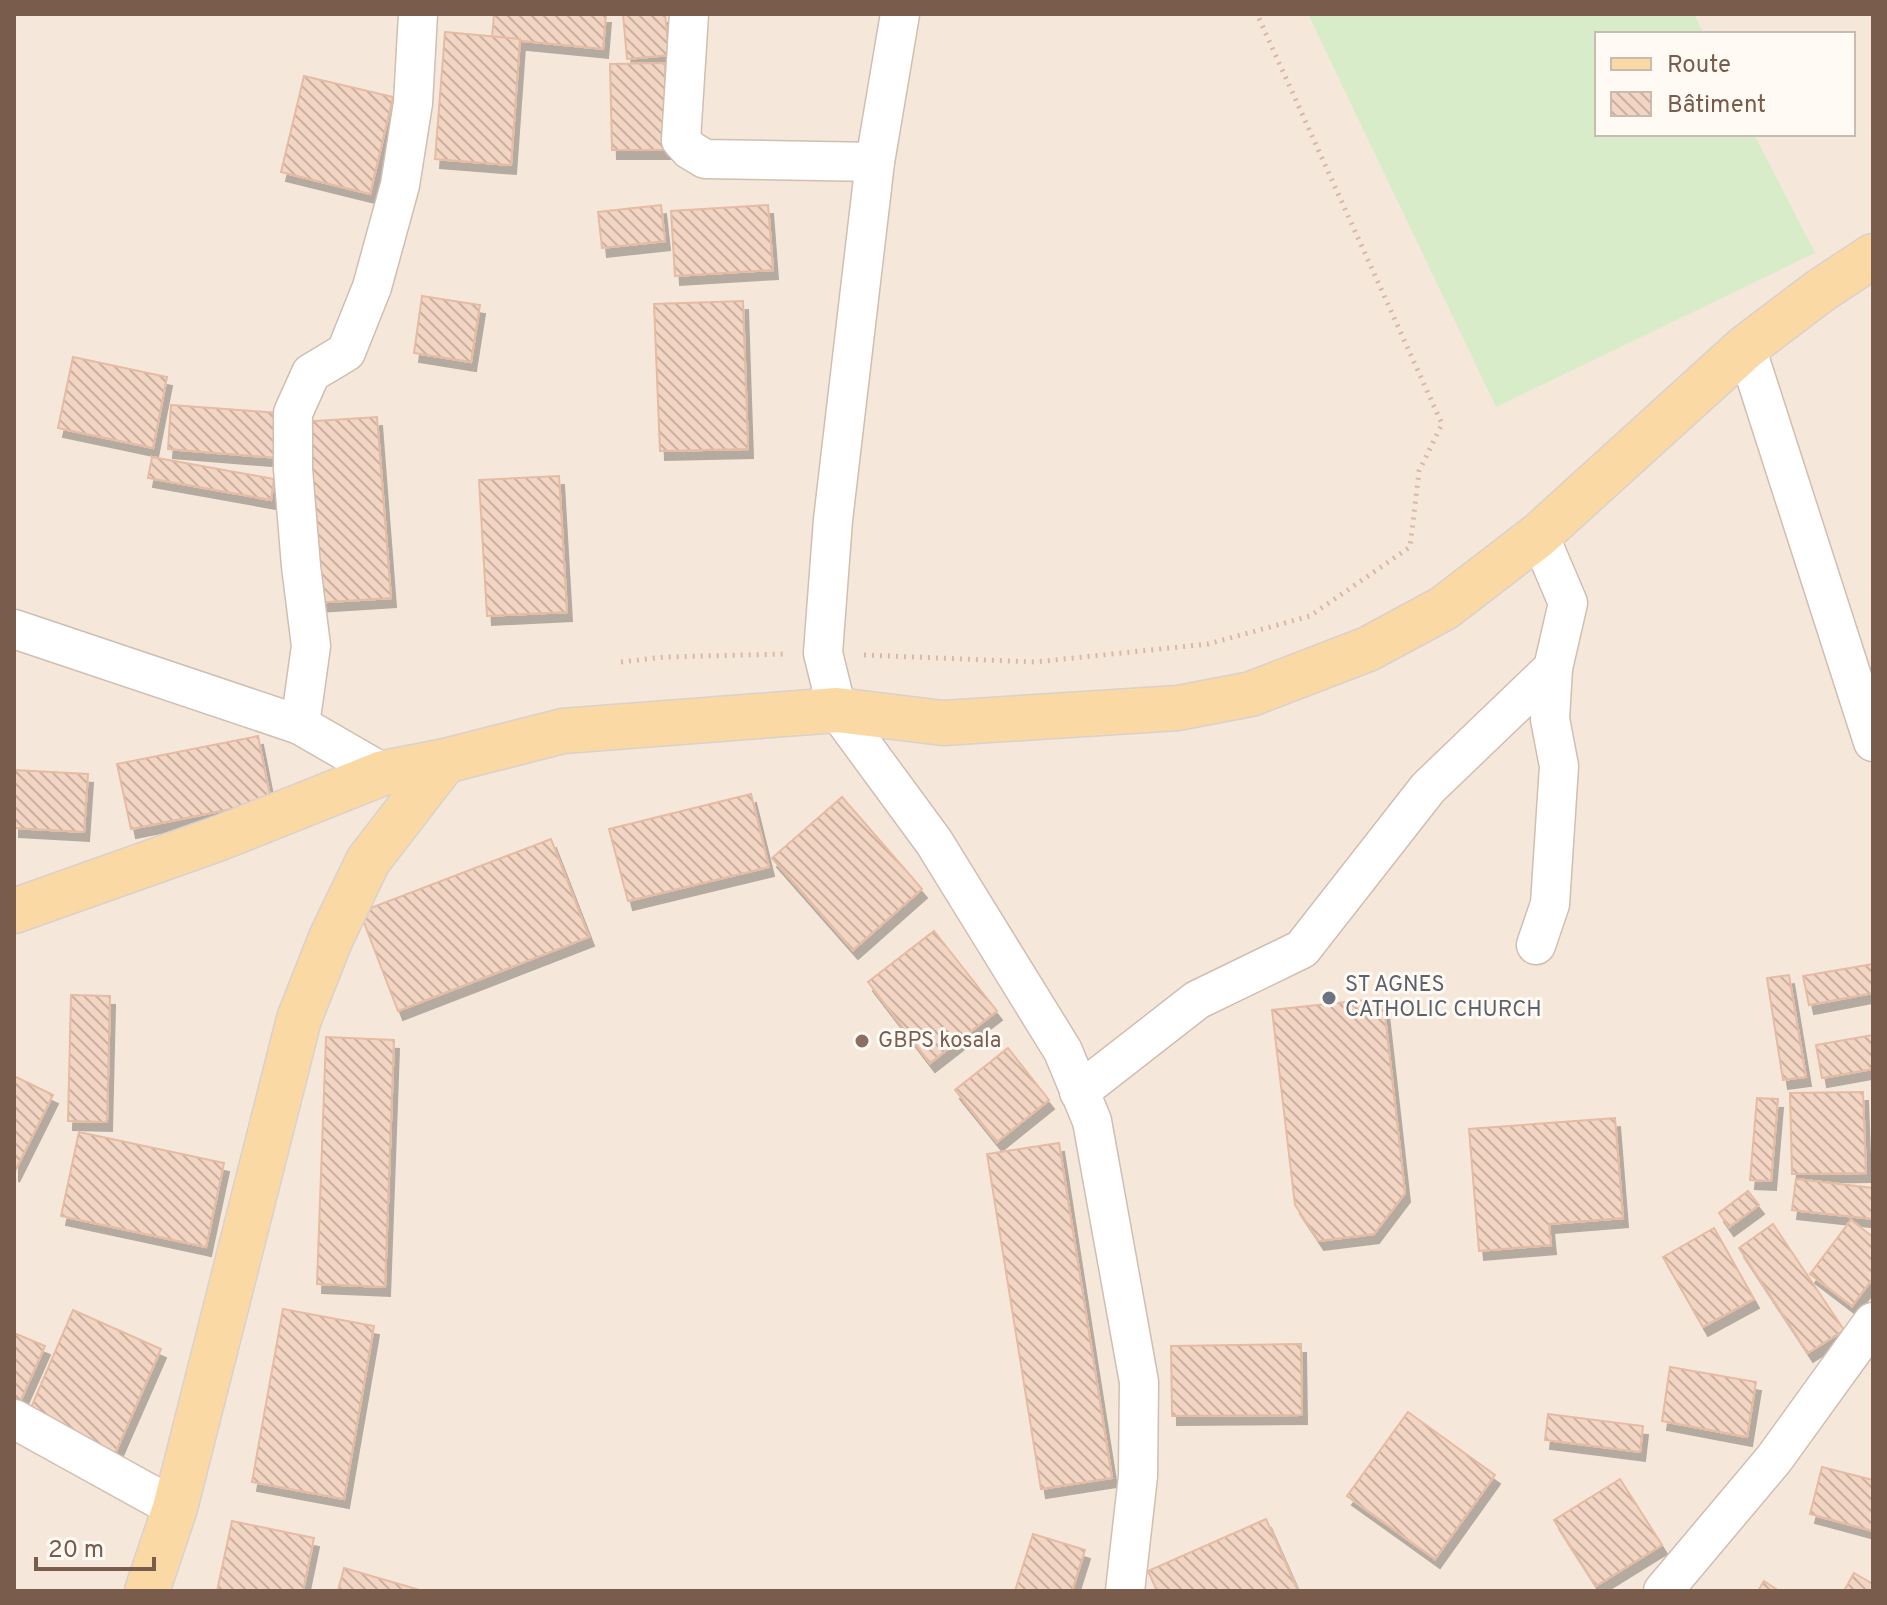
<svg xmlns="http://www.w3.org/2000/svg" width="1887" height="1605" viewBox="0 0 1887 1605" font-family="Overpass,sans-serif">
	<style>
		.residential { fill: #f5e8da; fill-rule: evenodd }
		.grass { fill: #d8ecc9 }
		.building { fill: url(#building-back-hatch); stroke: #e6bba3; stroke-width: 2; filter: url(#shadow) }
		.lines { fill: none; stroke-linecap: round; stroke-linejoin: round }
		.minor-casing { stroke: #d1beb0; stroke-width: 41 }
		.major-casing { stroke: #dad1cd; stroke-width: 47 }
		.path { stroke: #d9b8a5; stroke-width: 5; stroke-dasharray: 2 6; stroke-linecap: butt }
		.minor { stroke: #fff; stroke-width: 38 }
		.major { stroke: #fbd9a5; stroke-width: 44 }
		.worship-dot { fill: #6b7280; stroke: #fffaf3; stroke-width: 3 }
		.education-dot { fill: #8d6e63; stroke: #fffaf3; stroke-width: 3 }
		.labels { text-anchor: middle; dominant-baseline: central; stroke-width: 6; stroke-linejoin: round; paint-order: stroke }
		.worship-label { font-size: 22px; fill: #5b616d; stroke: #fffaf3; text-anchor: start }
		.education-label { font-size: 22px; fill: #785e54; stroke: #fffaf3; text-anchor: start }
	</style>
	<defs>
		<pattern id="building-back-hatch" width="6" height="6" patternUnits="userSpaceOnUse" patternTransform="scale(2)"><rect width="6" height="6" fill="#f3d5c3"/><path d="M-1 5l2 2M0 0l6 6M5-1l2 2" fill="none" stroke="#cab0a1"/></pattern>
		<filter id="shadow"><feDropShadow dx="5" dy="9" stdDeviation="0" flood-color="#0004"/></filter>
	</defs>
	<rect width="100%" height="100%" fill="#fdf6ec"/>
	<path class="residential" d="M14,14H1873V1591H14ZM1597,34H1853V134H1597Z"/>
	<path class="grass" d="M1308,14H1694L1704,34H1597V134H1754L1815,253L1496,407Z"/>
	<g class="building">
		<path d="M494,14H606L603,49L492,38Z"/>
		<path d="M623,14H665L669,55L627,59Z"/>
		<path d="M445,32L520,39L511,165L435,159Z"/>
		<path d="M665,63L666,150H612L610,64Z"/>
		<path d="M304,76L393,97L370,194L281,172Z"/>
		<path d="M661,205L665,241L602,248L598,212Z"/>
		<path d="M768,205L773,270L675,276L671,211Z"/>
		<path d="M422,296L480,305L471,362L414,353Z"/>
		<path d="M743,301L748,449L660,451L654,304Z"/>
		<path d="M73,357L167,377L153,448L58,428Z"/>
		<path d="M171,405L280,413L278,458L168,449Z"/>
		<path d="M377,417L391,598L314,603L300,422Z"/>
		<path d="M152,457L274,479L271,500L148,478Z"/>
		<path d="M559,476L567,612L487,616L479,480Z"/>
		<path d="M258,736L271,801L131,829L117,764Z"/>
		<path d="M14,770L88,774L84,832L14,828Z"/>
		<path d="M751,794L769,867L628,901L609,829Z"/>
		<path d="M842,797L922,889L853,950L772,858Z"/>
		<path d="M551,839L589,937L398,1011L360,912Z"/>
		<path d="M934,931L997,1011L930,1063L868,982Z"/>
		<path d="M1873,964V993L1809,1005L1803,976Z"/>
		<path d="M1789,975L1806,1077L1783,1080L1767,978Z"/>
		<path d="M71,995L110,996L107,1122L68,1121Z"/>
		<path d="M1383,998L1405,1193L1374,1234L1319,1241L1295,1205L1272,1010Z"/>
		<path d="M1873,1035V1069L1822,1078L1816,1045Z"/>
		<path d="M326,1037L394,1040L385,1287L317,1284Z"/>
		<path d="M1008,1048L1049,1100L997,1142L955,1090Z"/>
		<path d="M14,1076L53,1095L14,1173Z"/>
		<path d="M1863,1092L1866,1173L1792,1174L1790,1093Z"/>
		<path d="M1757,1098L1778,1099L1771,1181L1750,1180Z"/>
		<path d="M1615,1118L1623,1218L1549,1224L1551,1245L1479,1251L1469,1129Z"/>
		<path d="M79,1132L224,1163L206,1247L61,1216Z"/>
		<path d="M1059,1143L1112,1478L1041,1489L987,1154Z"/>
		<path d="M1796,1179L1873,1188V1219L1792,1210Z"/>
		<path d="M1748,1191L1759,1205L1729,1227L1719,1213Z"/>
		<path d="M1851,1220L1873,1237V1278L1852,1306L1810,1274Z"/>
		<path d="M1773,1224L1844,1330L1808,1353L1739,1248Z"/>
		<path d="M1714,1228L1754,1299L1703,1327L1663,1257Z"/>
		<path d="M283,1309L374,1326L344,1499L252,1482Z"/>
		<path d="M73,1310L161,1349L114,1456L27,1417Z"/>
		<path d="M14,1333L45,1346L20,1402L14,1400Z"/>
		<path d="M1301,1344L1302,1415L1172,1416L1171,1346Z"/>
		<path d="M1670,1367L1756,1382L1747,1437L1662,1421Z"/>
		<path d="M1408,1412L1495,1475L1435,1559L1347,1496Z"/>
		<path d="M1548,1414L1643,1426L1640,1452L1545,1440Z"/>
		<path d="M1822,1467L1873,1480V1531L1810,1514Z"/>
		<path d="M1620,1479L1662,1545L1596,1586L1554,1520Z"/>
		<path d="M1266,1519L1298,1591H1157L1148,1571Z"/>
		<path d="M232,1521L314,1538L303,1591H217Z"/>
		<path d="M1033,1534L1085,1550L1072,1591H1015Z"/>
		<path d="M344,1568L423,1591H338Z"/>
		<path d="M1854,1573L1873,1584V1591H1844Z"/>
		<path d="M1764,1581L1779,1591H1758Z"/>
	</g>
	<g class="lines">
		<g class="minor-casing">
			<g id="minor">
				<path d="M689,14L681,140L690,150L705,159L875,162"/>
				<path d="M900,14L875,162L833,520L823,653L837,710L934,842L1063,1051L1092,1121L1139,1382L1138,1476L1125,1591"/>
				<path d="M1746,347L1873,742"/>
				<path d="M14,629L300,725L383,773"/>
				<path d="M300,725L311,646L301,566L293,469V413L311,373L346,352L372,287L400,185L413,103L418,14"/>
				<path d="M1536,945L1550,904L1559,766L1550,719L1553,668"/>
				<path d="M1079,1092L1197,1000L1302,949L1428,788L1553,668L1568,603L1539,535"/>
				<path d="M14,1419L175,1508"/>
				<path d="M1663,1591L1774,1459L1873,1322"/>
			</g>
		</g>
		<g class="major-casing">
			<g id="major">
				<path d="M14,911L220,838L383,773L445,761L563,731L837,710L943,723L1178,708L1251,694L1368,649L1444,608L1539,535L1746,347L1820,291L1873,256"/>
				<path d="M147,1591L175,1508L299,1019L331,938L368,861L445,761"/>
			</g>
		</g>
		<g class="path">
			<path d="M864,655L1035,662L1208,644L1310,616L1410,547L1419,471L1442,424L1257,14"/>
			<path d="M621,662L664,657L786,654"/>
		</g>
		<use href="#minor" class="minor"/>
		<use href="#major" class="major"/>
	</g>
	<circle class="worship-dot" cx="1329" cy="998" r="8"/>
	<circle class="education-dot" cx="862" cy="1041" r="8"/>
	<g class="labels">
		<g class="worship-label">
			<text x="1345" y="985">ST AGNES<tspan x="1345" dy="25">CATHOLIC CHURCH</tspan></text>
		</g>
		<g class="education-label">
			<text x="878" y="1041">GBPS kosala</text>
		</g>
	</g>
	<rect width="1887" height="1605" fill="none" stroke="#7a5c4d" stroke-width="32"/>
	<rect x="1595" y="32" width="260" height="104" fill="#fffaf3" stroke="#cabbb1" stroke-width="2"/>
	<rect x="1611" y="58" width="40" height="12" fill="#fbd9a5" stroke="#cabbb1" stroke-width="2"/>
	<text x="1667" y="72" font-size="24" fill="#7a5c4d">Route</text>
	<rect x="1611" y="92" width="40" height="24" fill="url(#building-back-hatch)" stroke="#cabbb1" stroke-width="2"/>
	<text x="1667" y="112" font-size="24" fill="#7a5c4d">Bâtiment</text>
	<path d="M36 1557v12h118v-12" fill="none" stroke="#7a5c4d" stroke-width="4"/>
	<text x="48" y="1557" font-size="24" fill="#7a5c4d" stroke="#fffaf3" stroke-width="6" paint-order="stroke">20 m</text>
</svg>
